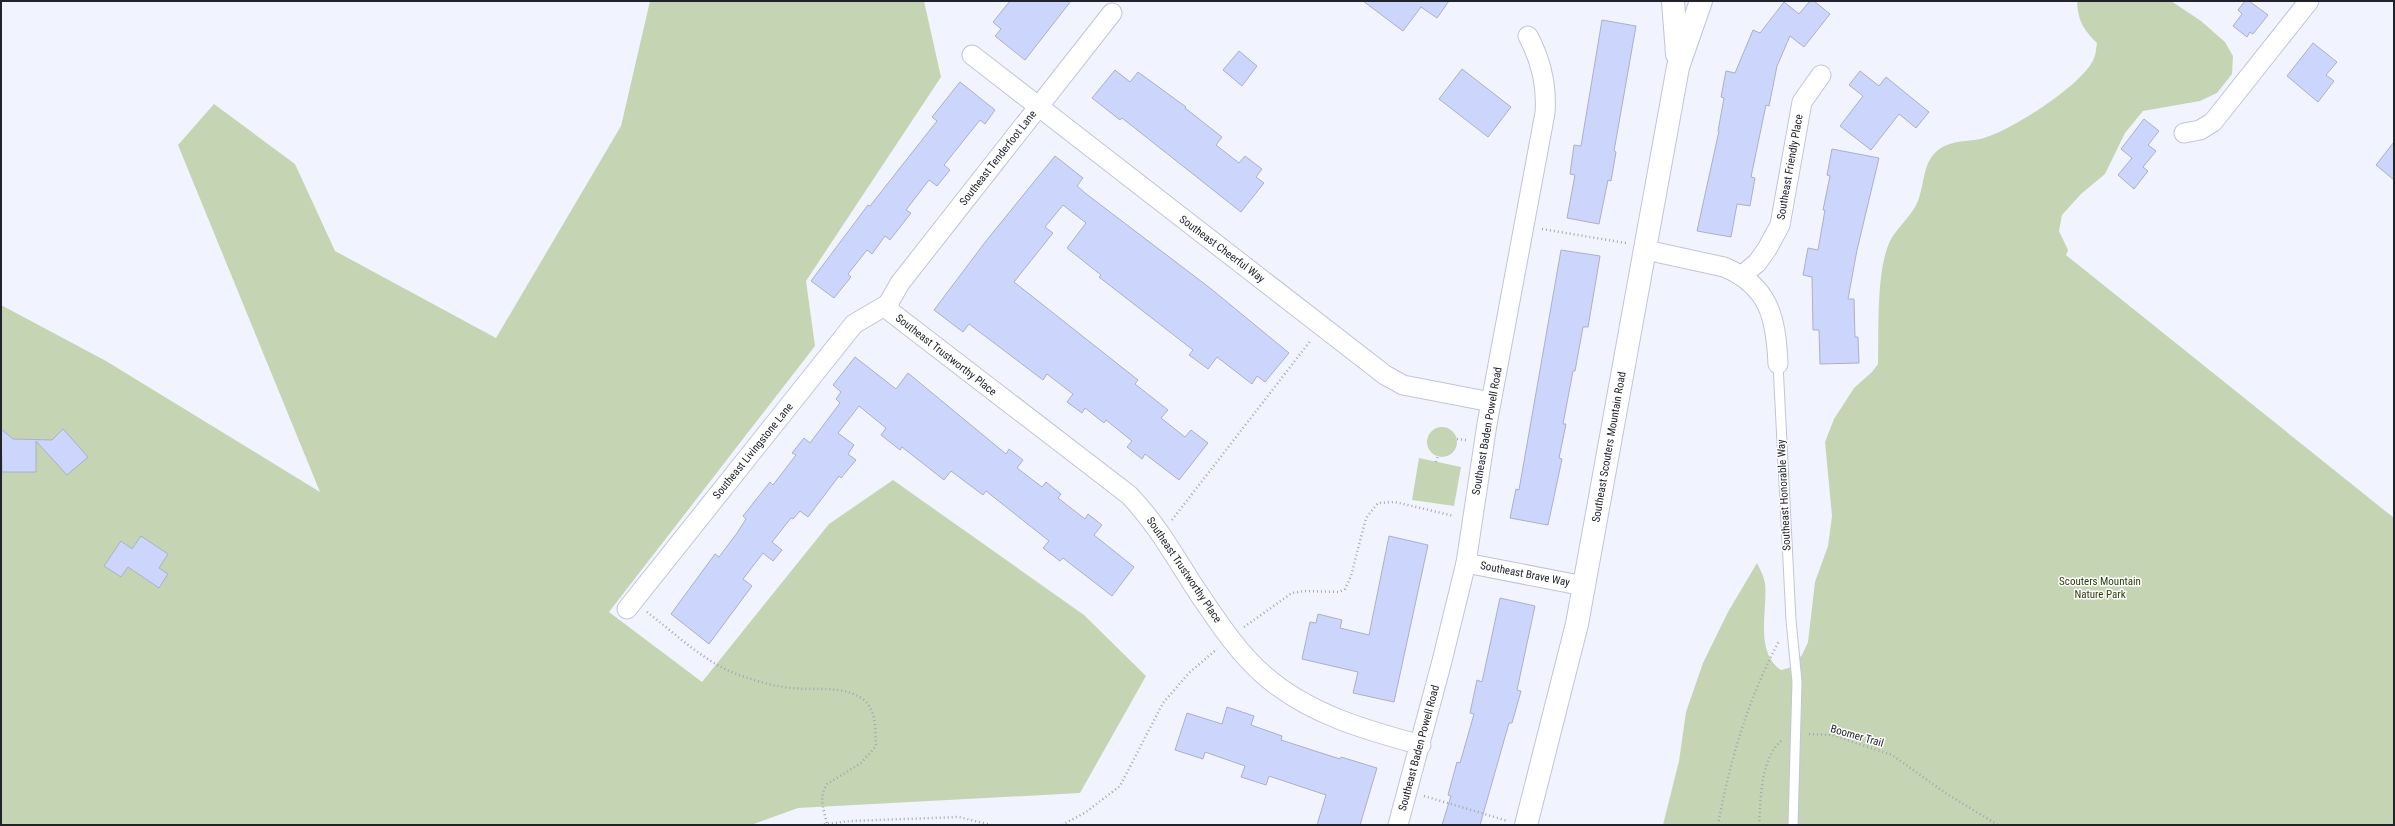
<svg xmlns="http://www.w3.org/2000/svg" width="2395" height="826" viewBox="0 0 2395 826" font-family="'Roboto Condensed',sans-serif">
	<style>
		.green { fill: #c5d5b3 }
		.building { fill: #ccd5fb; stroke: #abb0c8 }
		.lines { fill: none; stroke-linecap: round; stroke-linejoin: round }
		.service-casing { stroke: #bfc4dc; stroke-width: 11 }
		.minor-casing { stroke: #bfc4dc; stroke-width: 21 }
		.tertiary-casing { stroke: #bfc4dc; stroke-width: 24 }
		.path { stroke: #a4a6b0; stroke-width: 2.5; stroke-dasharray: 1 3; stroke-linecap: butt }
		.service { stroke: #fff; stroke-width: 9 }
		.minor { stroke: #fff; stroke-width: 19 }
		.tertiary { stroke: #fff; stroke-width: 22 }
		.labels { text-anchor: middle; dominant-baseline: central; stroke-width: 3; stroke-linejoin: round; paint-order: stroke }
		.street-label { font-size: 11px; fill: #21232c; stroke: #fff }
		.park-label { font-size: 11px; fill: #293c08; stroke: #fff }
	</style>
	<rect width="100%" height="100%" fill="#f1f4fe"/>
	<g class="green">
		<path d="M650,1H924L941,77L806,281L815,346L609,612L702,682L829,524L893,480L1084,615L1146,676L1080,793L798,808L751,825H1V305L106,361L320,492L178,145L214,104L295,164L335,251L496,338L621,126Z"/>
		<path d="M2077,1H2171L2201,21L2225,42L2233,56L2232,74L2217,93L2200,101L2143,111L2125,133L2105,174L2081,194L2062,215L2059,231L2068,250L2066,255L2394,518V825H1663L1679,761L1686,712L1703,663L1728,612L1757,563C1760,569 1764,577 1765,583C1768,610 1754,651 1781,670L1789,668L1802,655L1808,642L1815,582L1828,546L1832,516L1825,442L1834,419L1854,388L1872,372L1878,364C1879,331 1876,270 1890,241C1897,227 1912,216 1918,201C1924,186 1923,162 1937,151C1950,140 1965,142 1980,139C2006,134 2085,84 2094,58C2096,54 2096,48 2097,43C2083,29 2078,21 2077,1Z"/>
		<circle cx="1442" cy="442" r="15"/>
		<path d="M1419,458L1461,467L1454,506L1412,500Z"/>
	</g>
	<g class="building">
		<path d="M1010,1H1071L1025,60L995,36L1001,29L993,22Z"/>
		<path d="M1363,1H1449L1437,18L1421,7L1403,31Z"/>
		<path d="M1810,1H1814L1830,14L1804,47L1790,36L1777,66L1769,106L1766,105L1751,177L1755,178L1750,206L1737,204L1731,237L1697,231L1719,131H1718L1724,98L1721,97L1726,71L1735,73L1753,30L1760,33L1784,2L1799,14Z"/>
		<path d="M2245,1H2249L2268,15L2253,34L2250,32L2247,37L2233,26L2242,14L2238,10Z"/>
		<path d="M1602,20L1636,26L1614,151L1616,152L1611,181L1608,180L1599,224L1567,218L1575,175L1570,174L1574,145L1581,146Z"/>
		<path d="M2313,43L2337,62L2326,75L2334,81L2318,102L2287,76Z"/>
		<path d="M1239,51L1257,66L1242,86L1223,70Z"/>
		<path d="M1462,69L1511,107L1488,137L1439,99Z"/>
		<path d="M1115,70L1130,82L1138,72L1186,107L1185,108L1222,137L1216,145L1239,163L1245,156L1262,169L1256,177L1264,183L1241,212L1122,118L1120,120L1092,98Z"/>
		<path d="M1860,71L1879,86L1886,77L1929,112L1916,128L1899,114L1871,150L1840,126L1863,96L1849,85Z"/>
		<path d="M960,82L995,110L985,124L980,120L944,165L950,170L937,186L929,180L906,210L911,213L890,240L885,236L872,254L867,250L848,274L851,277L834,298L811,281L868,205L870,206L937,121L932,117Z"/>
		<path d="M2144,119L2159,131L2148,145L2156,151L2143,167L2148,171L2134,189L2118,175L2132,158L2121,149Z"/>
		<path d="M2394,142V180L2376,165Z"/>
		<path d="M1832,149L1879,158L1857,250L1848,299H1854L1855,337H1858L1859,363L1820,364L1819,330H1813L1812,277L1803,275L1808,248L1818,250L1825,210H1823L1830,176L1827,175Z"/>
		<path d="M1055,156L1083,178L1077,186L1085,193L1210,288L1289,353L1265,382L1257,376L1252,384L1217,357L1208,369L1189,355L1193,350L1099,277L1101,275L1067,248L1086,223L1063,205L1045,227L1053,233L1014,282L1138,380L1135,384L1168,410L1161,418L1185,437L1191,430L1208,443L1179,480L1145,454L1142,459L1127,447L1132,441L1106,420L1104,423L1085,408L1082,413L1067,402L1073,394L1047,374L1043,380L969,324L963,332L934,310L986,241Z"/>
		<path d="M1561,250L1600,256L1588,327H1583L1575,371H1573L1563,424H1566L1559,458L1562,459L1548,525L1510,518L1516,489L1519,490Z"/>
		<path d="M855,357L896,389L908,373L1006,454L1009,449L1023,460L1017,468L1042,487L1046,482L1061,494L1058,498L1085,519L1088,514L1102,525L1094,535L1134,567L1112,596L1063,558L1060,561L1043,548L1049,541L986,491L983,495L951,471L944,480L902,447L900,450L881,435L886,428L859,406L838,433L854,445L848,454L856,460L841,478L839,476L808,517L800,511L793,519L791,518L772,542L782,550L773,561L763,553L743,579L752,586L709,644L671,614L715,554L719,557L737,533L746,519L743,516L770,482L773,485L796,455L792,453L804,438L810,443L840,403L836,399L841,392L833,385Z"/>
		<path d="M1,429L13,439L52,440L63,429L88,457L67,475L36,441V472H2Z"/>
		<path d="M141,536L168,554L159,568L168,574L159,588L128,567L121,577L104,566L121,541L132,549Z"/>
		<path d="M1389,536L1428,545L1394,702L1353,693L1358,672L1302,659L1310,622L1316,623L1318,614L1342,620L1340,628L1369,635Z"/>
		<path d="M1500,598L1535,606L1517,690L1521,691L1512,723H1509L1480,825H1442L1451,796L1448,795L1457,762L1460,763L1474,714L1470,713L1477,680L1482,682Z"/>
		<path d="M1227,707L1254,716L1251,725L1282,736L1281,740L1340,759L1341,757L1377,768L1360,825H1317L1326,795L1269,776L1266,785L1241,777L1245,766L1205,752L1203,759L1175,750L1187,713L1222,724Z"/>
	</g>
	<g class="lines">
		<g class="service-casing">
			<path id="service" d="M1778,364L1791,620L1797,682L1793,825"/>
		</g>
		<g class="minor-casing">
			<g id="minor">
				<path d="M972,55L1385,375L1403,385L1491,402"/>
				<path d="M2184,133L2200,130L2213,122L2309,1"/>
				<path d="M1646,250L1724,267C1770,286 1776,319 1778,364"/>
				<path d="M1741,276L1757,263L1767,249L1780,225L1802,102L1821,75"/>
				<path d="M888,304L891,312L1129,495C1157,524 1175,557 1197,591C1217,620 1237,652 1265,676C1309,714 1365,730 1421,745"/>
				<path d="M888,304L900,283L1112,13"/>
				<path d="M1466,563L1584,586"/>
				<path d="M627,609L854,324L888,304"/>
				<path d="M1398,825L1442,661L1466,563L1487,424L1545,113C1547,86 1541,60 1528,36"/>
			</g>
		</g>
		<g class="tertiary-casing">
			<g id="tertiary">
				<path d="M1673,1L1677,54"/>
				<path d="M1526,825L1577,624L1678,67L1701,1"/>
			</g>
		</g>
		<g class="path">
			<path d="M1542,229L1626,243"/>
			<path d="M1457,439L1466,440"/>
			<path d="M1436,462L1438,456"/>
			<path d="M1172,520L1311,340"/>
			<path d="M647,612C677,635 706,664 742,676C756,681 770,685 784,687C810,692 842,683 864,700C877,711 875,731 876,746L861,763L827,784C818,797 824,810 827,824"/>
			<path d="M1244,627L1292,593L1305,591L1339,592L1345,589L1351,576L1366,518L1378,503L1395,502L1454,516"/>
			<path d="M1809,734L1832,735L1892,755L1947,794L1998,825"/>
			<path d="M1424,796L1508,821"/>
			<path d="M820,825L850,821L959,817L991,825"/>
			<path d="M1062,825L1086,812L1120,786L1163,703L1189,673L1217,649"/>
			<path d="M1718,825C1730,760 1748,699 1779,641"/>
			<path d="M1759,825C1761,798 1760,759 1782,740"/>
		</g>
		<use href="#service" class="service"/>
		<use href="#minor" class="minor"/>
		<use href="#tertiary" class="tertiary"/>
	</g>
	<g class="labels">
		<g class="street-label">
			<text transform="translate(998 158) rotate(-52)">Southeast Tenderfoot Lane</text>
			<text transform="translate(1790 167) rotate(-80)">Southeast Friendly Place</text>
			<text transform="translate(1222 249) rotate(37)">Southeast Cheerful Way</text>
			<text transform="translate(946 355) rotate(38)">Southeast Trustworthy Place</text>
			<text transform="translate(1487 431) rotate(-80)">Southeast Baden Powell Road</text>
			<text transform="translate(1609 447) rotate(-80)">Southeast Scouters Mountain Road</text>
			<text transform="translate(753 451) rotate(-51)">Southeast Livingstone Lane</text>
			<text transform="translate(1784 495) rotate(-93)">Southeast Honorable Way</text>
			<text transform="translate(1184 570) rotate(56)">Southeast Trustworthy Place</text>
			<text transform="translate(1525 574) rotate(11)">Southeast Brave Way</text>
			<text transform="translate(1857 736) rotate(16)">Boomer Trail</text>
			<text transform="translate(1419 748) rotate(-75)">Southeast Baden Powell Road</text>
		</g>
		<g class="park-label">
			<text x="2100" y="581">Scouters Mountain<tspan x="2100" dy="13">Nature Park</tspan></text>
		</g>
	</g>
	<rect width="2395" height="826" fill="none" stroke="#21232c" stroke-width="4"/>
</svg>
